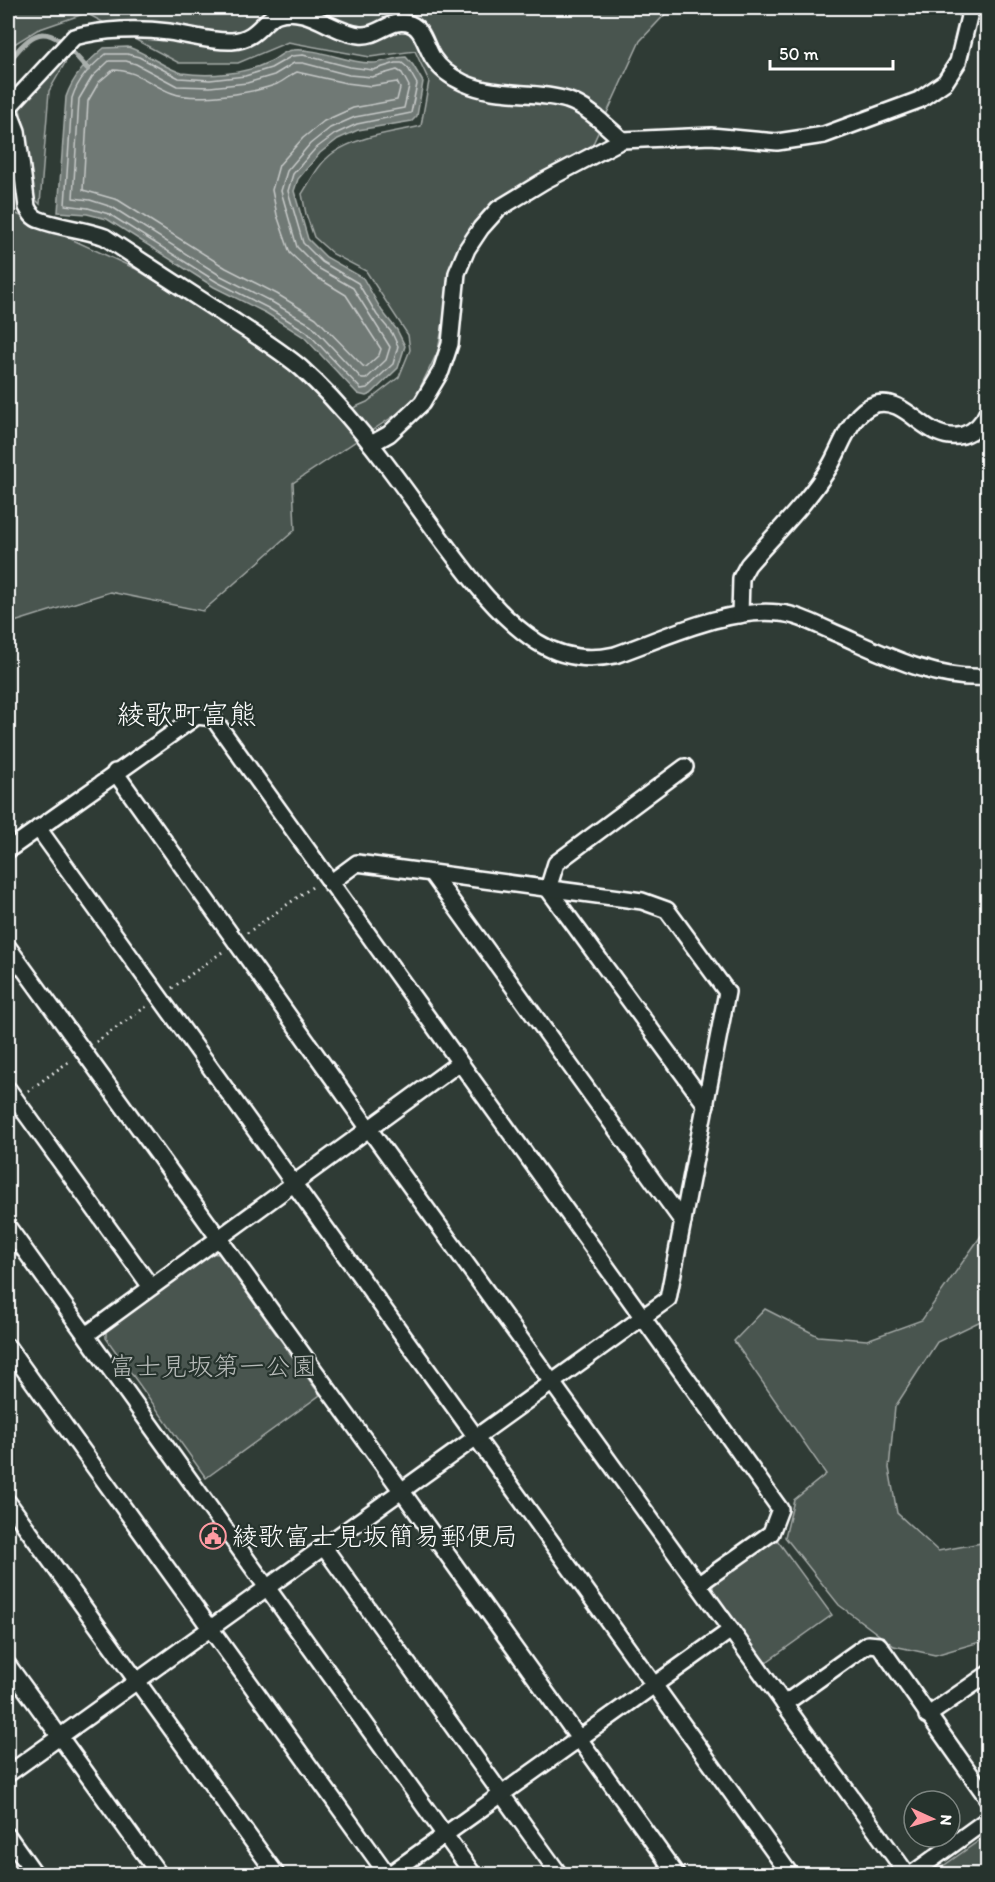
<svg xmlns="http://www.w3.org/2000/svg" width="995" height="1882" viewBox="0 0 995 1882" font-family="Itim,'Klee One',sans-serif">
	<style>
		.green { fill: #4a544f; stroke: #a4aaa7; stroke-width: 1.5 }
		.water { fill: #707975; stroke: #a9afac; stroke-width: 1.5 }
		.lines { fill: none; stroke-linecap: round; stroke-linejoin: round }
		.shore { stroke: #c6c9c8; stroke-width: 1.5 }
		.stream { stroke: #a9afac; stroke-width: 5 }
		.minor-casing { stroke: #fff; stroke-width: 20 }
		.path { stroke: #fff; stroke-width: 3; stroke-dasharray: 1.5 4.5; stroke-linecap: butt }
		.minor { stroke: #26332d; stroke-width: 15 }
		.labels { text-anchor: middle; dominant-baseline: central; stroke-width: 4.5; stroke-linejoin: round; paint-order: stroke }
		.park-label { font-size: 26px; fill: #b7bbb9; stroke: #26332d }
		.poi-label { font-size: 26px; fill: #fff; stroke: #26332d; text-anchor: start }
		.quarter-label { font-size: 28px; fill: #fff; stroke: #26332d }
	</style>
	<rect width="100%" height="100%" fill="#2f3b35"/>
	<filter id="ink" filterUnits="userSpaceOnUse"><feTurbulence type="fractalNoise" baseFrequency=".0167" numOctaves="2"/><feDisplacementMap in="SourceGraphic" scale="12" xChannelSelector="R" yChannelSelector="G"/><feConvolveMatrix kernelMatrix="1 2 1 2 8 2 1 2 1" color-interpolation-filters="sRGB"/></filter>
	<g filter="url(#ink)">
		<g class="green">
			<path d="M8,8H671L640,41L591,148L490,210L455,254L438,351L412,404L293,483L295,530L203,611L110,592L8,624V210L136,269L237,332L290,370L337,415L367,402L399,377L410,350L408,335L366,271L333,254L314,237L306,214L302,194C311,180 319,163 333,153C358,136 392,133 421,126L429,81L415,51L370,57L288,42L238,63H179L86,13L37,30L8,48Z"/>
			<path d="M65,52L69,56L49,91L40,204L31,195L23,122L18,101Z"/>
			<path d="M983,1233H987V1318L937,1342L895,1407L889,1468L897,1513L938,1551L987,1542V1640L935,1655L894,1646L839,1605L785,1537L794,1500L826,1474L734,1341L765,1309L818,1336L867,1340L922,1320Z"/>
			<path d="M208,1253L219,1254L320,1395L206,1478L106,1338V1328Z"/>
			<path d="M775,1537L832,1615L765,1663L713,1592V1582Z"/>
			<path d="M987,1835V1874H932Z"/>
		</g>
		<path class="water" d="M128,47C147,53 168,70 182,73C209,77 245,74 269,62C277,59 284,50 293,50C319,48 344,62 370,63C382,64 393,57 406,57L413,65L423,82L417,116L412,121L358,130L338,139L320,153L298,179L294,191L308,239L326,257L363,278L382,311L397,330L405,346L398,368L371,394L366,396L358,394L304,337L266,313L214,287L107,219L87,214L58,212L66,97C73,76 87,62 104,48Z"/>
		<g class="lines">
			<g class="shore">
				<path d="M106,54H127L139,57L179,78L210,80L245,76L271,68L292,56L303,55L350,67L373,70L396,63H402L408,68L417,84L411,113L357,124L335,134L315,149L293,174L288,191L303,243L322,262L358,283L377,315L392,333L398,346L393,364L367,388L361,389L307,332L268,308L217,282L109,214L88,208L65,205L72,98C78,79 91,66 106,54Z"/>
				<path d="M109,61H126L136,64L177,86L210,87L247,83L274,75L294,63H303L349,75L372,77L397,70L402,73L409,86L404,108L355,117L330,128L310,144L287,171L281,191L297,247L318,268L353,288L390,347L386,360L366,379H362L311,325L272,302L221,276L112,207L90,200L73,198L79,99L92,77Z"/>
				<path d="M113,70C138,70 150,85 172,93C195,102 254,93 277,84C284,81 290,75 297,72L346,83L371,86L397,82L400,88L397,100L353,108L324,121L303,138L279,165L272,190L277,215L290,253L313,275L346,295L381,349L379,355L366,367L363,366L316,318L277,294L226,268L118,200L83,190L88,101L99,82Z"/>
			</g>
			<path class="stream" d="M8,63C15,54 24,41 35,36C55,26 76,57 88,69"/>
			<g class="minor-casing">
				<g id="minor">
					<path d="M8,108L17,131L27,207C30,213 33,218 40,220C61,228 84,229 105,237C144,263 183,288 223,314C249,331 277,348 301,368C355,416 396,478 439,536C468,575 496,615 537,642C561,657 588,661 615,655C664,638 727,607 779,613C796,614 815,624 831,631C880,652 932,681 988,677"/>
					<path d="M8,108L74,37C103,29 139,28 169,32C190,35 211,42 232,41C259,39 262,19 278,14C307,5 333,33 360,35C378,37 389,19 407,23C423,26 425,46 433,58C440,69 453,78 464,83C497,98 533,90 567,100C588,107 605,125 622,140"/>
					<path d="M371,444L389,434L422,403L441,371L450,344L457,273L467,249L481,228L498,209L544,181L622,140L711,136L777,142L824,135L919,100L945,82L958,62L971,8"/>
					<path d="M740,615L741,578L748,565C775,534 809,501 830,466C842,446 851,411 876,404C908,396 927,445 963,435C976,431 983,423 988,411"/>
					<path d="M685,767L556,863L548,889L706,1105"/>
					<path d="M115,772L369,1129L907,1874"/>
					<path d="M38,828L790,1874"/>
					<path d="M8,850L197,716L213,718L780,1509L771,1533L699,1584"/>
					<path d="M432,874L683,1222"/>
					<path d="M8,947L401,1490L676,1874"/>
					<path d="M8,1089L151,1287"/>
					<path d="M8,1227L473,1874"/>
					<path d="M86,1335L459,1063"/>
					<path d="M8,1347L387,1874"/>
					<path d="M8,1502L276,1874"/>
					<path d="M323,1546L559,1874"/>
					<path d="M8,1665L159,1874"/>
					<path d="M784,1704L868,1644L879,1645L988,1799"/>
					<path d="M927,1716L988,1674"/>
					<path d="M8,1774L668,1299L727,992L667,910L642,901L357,863L330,883"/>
					<path d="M8,1836L35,1874"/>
					<path d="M390,1874L731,1630"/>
					<path d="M912,1874L988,1819"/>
				</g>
			</g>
			<g class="path">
				<path d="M247,933L315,885"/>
				<path d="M172,988L225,950"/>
				<path d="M96,1042L147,1006"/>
				<path d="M28,1091L71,1060"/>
			</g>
			<use href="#minor" class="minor"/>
		</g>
	</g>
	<defs>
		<g id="civic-ring" transform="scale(1.35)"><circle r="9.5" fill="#26332d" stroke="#ff9aa2" stroke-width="1.5"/><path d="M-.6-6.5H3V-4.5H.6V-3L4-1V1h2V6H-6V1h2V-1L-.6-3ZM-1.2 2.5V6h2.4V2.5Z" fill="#ff9aa2"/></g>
	</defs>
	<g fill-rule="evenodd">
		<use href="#civic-ring" x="213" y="1536"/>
	</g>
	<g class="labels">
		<g class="park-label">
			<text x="213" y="1366">富士見坂第一公園</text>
		</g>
		<g class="poi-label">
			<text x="232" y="1536">綾歌富士見坂簡易郵便局</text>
		</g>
		<g class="quarter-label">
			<text x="187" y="714">綾歌町富熊</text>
		</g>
	</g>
	<rect width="995" height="1882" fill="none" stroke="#26332d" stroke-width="30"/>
	<rect x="15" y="15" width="965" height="1852" fill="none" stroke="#fff" stroke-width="2" filter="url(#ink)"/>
	<g transform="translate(932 1819) rotate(94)"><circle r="28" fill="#26332d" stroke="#7d8581" stroke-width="1.5"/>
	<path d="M0-4.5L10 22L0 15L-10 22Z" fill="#ff9aa2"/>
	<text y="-9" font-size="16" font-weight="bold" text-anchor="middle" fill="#ffffff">N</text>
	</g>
	<path d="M770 60v9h123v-9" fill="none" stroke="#ffffff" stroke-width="3"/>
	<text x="779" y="60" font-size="18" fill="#ffffff" stroke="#26332d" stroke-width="4.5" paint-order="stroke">50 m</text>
</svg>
